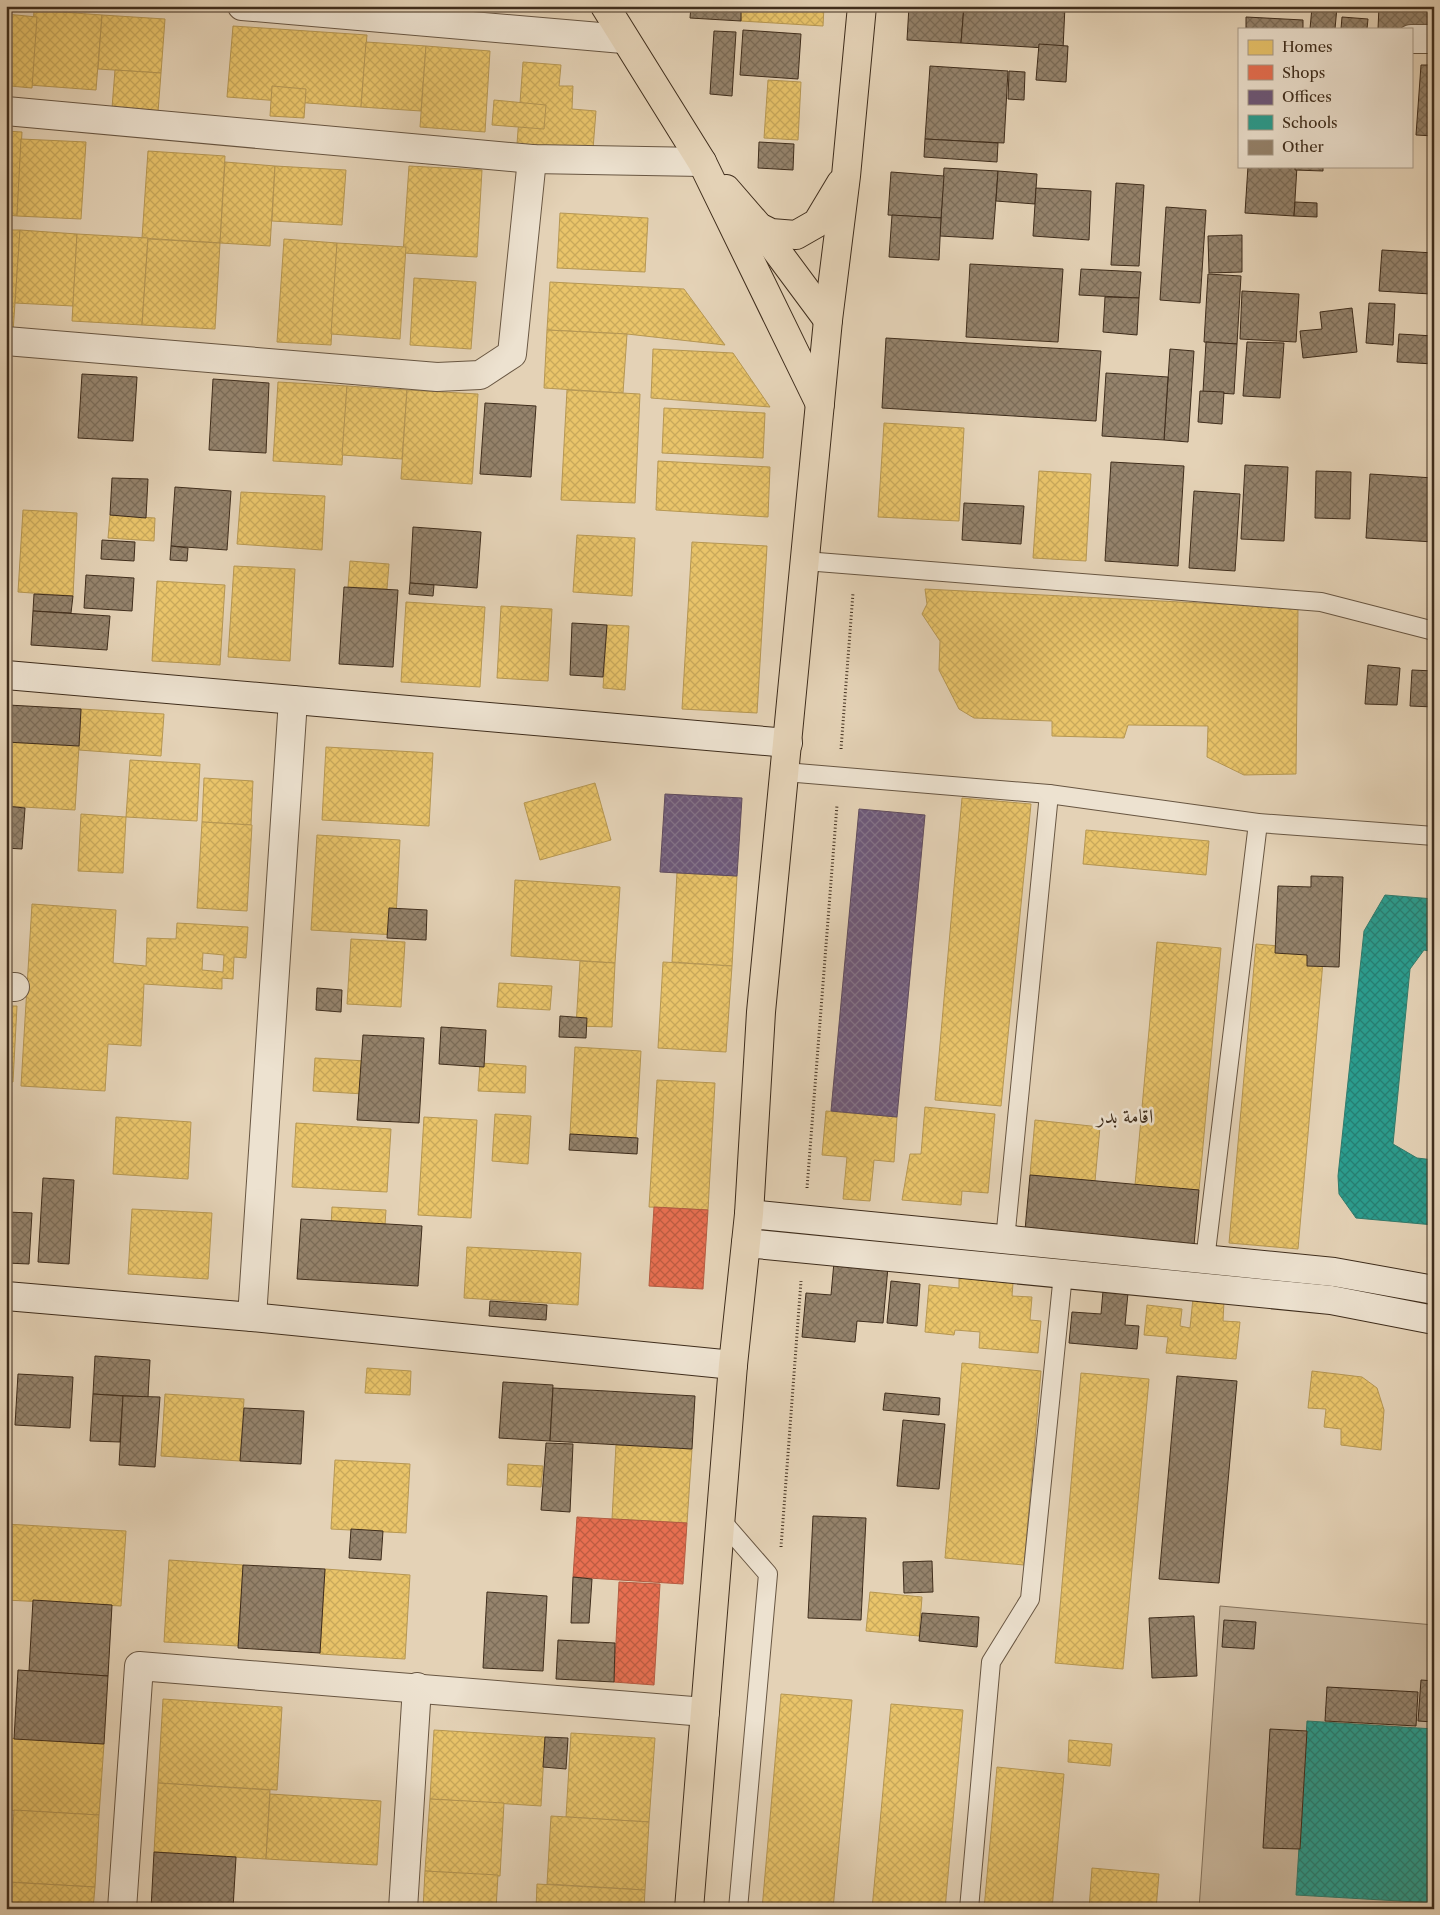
<svg xmlns="http://www.w3.org/2000/svg" width="1440" height="1915" viewBox="0 0 1440 1915" font-family="'Libre Caslon Text',Amiri,serif">
	<style>
		.grass { fill: #c8b69c; stroke: #84725c }
		.homes { fill: url(#homes-cross-hatch); stroke: #b69753; fill-rule: evenodd }
		.shops { fill: url(#shops-cross-hatch); stroke: #b55b41 }
		.offices { fill: url(#offices-cross-hatch); stroke: #5f4c5e }
		.schools { fill: url(#schools-cross-hatch); stroke: #307b6c }
		.building { fill: url(#building-cross-hatch); stroke: #3f2d1c }
		.lines { fill: none; stroke-linecap: round; stroke-linejoin: round }
		.service-casing { stroke: #685642; stroke-width: 20 }
		.minor-casing { stroke: #685642; stroke-width: 30 }
		.secondary-casing { stroke: #3f2d1c; stroke-width: 30 }
		.primary-casing { stroke: #3f2d1c; stroke-width: 30 }
		.path { stroke: #3f2d1c; stroke-width: 3; stroke-dasharray: 1 2.5; stroke-linecap: butt }
		.service { stroke: #ede2d0; stroke-width: 18 }
		.minor { stroke: #ede2d0; stroke-width: 28 }
		.secondary { stroke: #ede2d0; stroke-width: 28 }
		.primary { stroke: #e4d2b6; stroke-width: 28 }
		.labels { text-anchor: middle; dominant-baseline: central; stroke-width: 5; stroke-linejoin: round; paint-order: stroke }
		.quarter-label { font-size: 20px; fill: #3f2d1c; stroke: #ede2d0 }
	</style>
	<defs>
		<pattern id="homes-cross-hatch" width="8" height="8" patternUnits="userSpaceOnUse" patternTransform="scale(1.25)"><rect width="8" height="8" fill="#e9c46a"/><path d="M0 0l8 8M0 8l8-8" fill="none" stroke="#c9a95b"/></pattern>
		<pattern id="shops-cross-hatch" width="8" height="8" patternUnits="userSpaceOnUse" patternTransform="scale(1.25)"><rect width="8" height="8" fill="#e76f51"/><path d="M0 0l8 8M0 8l8-8" fill="none" stroke="#bd5c42"/></pattern>
		<pattern id="offices-cross-hatch" width="8" height="8" patternUnits="userSpaceOnUse" patternTransform="scale(1.25)"><rect width="8" height="8" fill="#6d597a"/><path d="M0 0l8 8M0 8l8-8" fill="none" stroke="#83738a"/></pattern>
		<pattern id="schools-cross-hatch" width="8" height="8" patternUnits="userSpaceOnUse" patternTransform="scale(1.25)"><rect width="8" height="8" fill="#2a9d8f"/><path d="M0 0l8 8M0 8l8-8" fill="none" stroke="#258074"/></pattern>
		<pattern id="building-cross-hatch" width="8" height="8" patternUnits="userSpaceOnUse" patternTransform="scale(1.25)"><rect width="8" height="8" fill="#95836c"/><path d="M0 0l8 8M0 8l8-8" fill="none" stroke="#7b6c58"/></pattern>
	</defs>
	<rect width="100%" height="100%" fill="#e4d2b6"/>
	<filter id="stains"><feTurbulence type="fractalNoise" baseFrequency=".004" numOctaves="4"/><feColorMatrix values="0 0 0 0 .2 0 0 0 0 .09 0 0 0 0 .02 0 0 0 .5 -.17"/></filter>
	<radialGradient id="worn" r=".72"><stop offset=".6" stop-color="#630" stop-opacity="0"/><stop offset="1" stop-color="#630" stop-opacity=".3"/></radialGradient>
	<path class="grass" d="M1220,1606L1434,1625V1909H1199Z"/>
	<g class="homes">
		<path d="M741,6H824L823,26L741,21Z"/>
		<path d="M34,10L102,15L96,90L29,85Z"/>
		<path d="M6,14L37,17L32,88L10,86V97L6,96Z"/>
		<path d="M102,15L165,19L161,73L98,69Z"/>
		<path d="M233,26L367,35L361,107L227,97Z"/>
		<path d="M366,42L426,46L421,111L361,107Z"/>
		<path d="M426,46L490,51L485,132L420,127Z"/>
		<path d="M523,62L561,65L559,86H573L572,109L596,111L593,149L517,144Z"/>
		<path d="M115,70L161,73L158,112L112,108Z"/>
		<path d="M768,80L801,82L798,140L764,138Z"/>
		<path d="M272,86L306,89L304,118L270,116Z"/>
		<path d="M494,100L546,105L544,129L492,125Z"/>
		<path d="M6,131L22,132L17,216L6,215Z"/>
		<path d="M21,139L86,142L81,219L17,216Z"/>
		<path d="M148,151L225,156L220,243L142,238Z"/>
		<path d="M225,162L275,166L270,246L220,243Z"/>
		<path d="M275,166L346,170L342,225L272,221Z"/>
		<path d="M409,166L482,170L477,257L403,253Z"/>
		<path d="M560,213L648,218L645,272L557,268Z"/>
		<path d="M6,230H20L13,332L6,331Z"/>
		<path d="M20,230L77,234L73,306L15,303Z"/>
		<path d="M77,234L148,238L142,325L72,321Z"/>
		<path d="M148,239L220,243L215,329L142,325Z"/>
		<path d="M284,239L337,243L331,345L277,342Z"/>
		<path d="M337,243L406,247L400,339L331,334Z"/>
		<path d="M414,278L476,282L471,349L410,345Z"/>
		<path d="M550,282L684,289L725,345L627,334L547,330Z"/>
		<path d="M547,330L627,334L623,393L544,388Z"/>
		<path d="M653,349L733,353L770,407L651,398Z"/>
		<path d="M278,382L347,386L342,465L273,461Z"/>
		<path d="M347,386L407,390L402,459L342,455Z"/>
		<path d="M407,390L478,394L472,484L401,479Z"/>
		<path d="M567,390L640,394L635,503L561,500Z"/>
		<path d="M664,408L765,413L763,458L662,453Z"/>
		<path d="M884,423L964,428L959,521L878,517Z"/>
		<path d="M658,461L770,467L768,517L656,510Z"/>
		<path d="M1039,471L1091,474L1086,561L1033,558Z"/>
		<path d="M241,492L325,496L322,550L237,544Z"/>
		<path d="M23,510L77,513L73,596L18,592Z"/>
		<path d="M110,515L155,518L154,541L108,538Z"/>
		<path d="M577,535L635,538L632,596L573,592Z"/>
		<path d="M692,542L767,546L757,713L682,709Z"/>
		<path d="M350,561L389,564L387,589L348,587Z"/>
		<path d="M234,566L295,569L290,661L228,657Z"/>
		<path d="M157,581L225,585L220,665L152,661Z"/>
		<path d="M925,589L1298,608L1296,774L1244,775L1207,757L1208,726L1128,725L1124,738L1052,736V721L974,718L959,709L939,670L940,641L922,614L927,604Z"/>
		<path d="M406,602L485,607L480,687L401,682Z"/>
		<path d="M501,606L552,609L548,681L497,678Z"/>
		<path d="M607,625L629,626L625,690L603,688Z"/>
		<path d="M81,709L164,714L161,756L79,750Z"/>
		<path d="M6,742L79,746L75,810L6,806Z"/>
		<path d="M326,747L433,753L429,826L322,820Z"/>
		<path d="M130,760L200,764L197,821L126,817Z"/>
		<path d="M204,778L253,781L251,825L202,822Z"/>
		<path d="M595,783L611,840L540,860L524,803Z"/>
		<path d="M962,798L1031,804L1001,1106L935,1100Z"/>
		<path d="M81,814L126,817L123,873L78,871Z"/>
		<path d="M202,822L252,825L247,911L197,908Z"/>
		<path d="M1086,830L1209,841L1206,875L1083,864Z"/>
		<path d="M317,835L400,840L395,935L311,930Z"/>
		<path d="M677,873L737,876L732,966L672,962Z"/>
		<path d="M515,880L620,887L615,963L511,956Z"/>
		<path d="M32,904L116,910L113,963L146,966L147,938L176,939L177,923L248,927L246,958L234,957L233,979L222,978V989L144,984L141,1046L108,1044L105,1091L21,1086ZM203,953L224,955L223,972L202,970Z"/>
		<path d="M351,939L405,942L401,1007L347,1004Z"/>
		<path d="M1157,942L1221,948L1199,1190L1135,1185Z"/>
		<path d="M1256,944L1324,950L1298,1249L1229,1243Z"/>
		<path d="M580,961L615,963L612,1027L576,1026Z"/>
		<path d="M663,962L732,966L726,1052L658,1048Z"/>
		<path d="M499,983L552,986L550,1010L497,1007Z"/>
		<path d="M6,1006H17L13,1082H6Z"/>
		<path d="M575,1047L641,1051L636,1138L570,1134Z"/>
		<path d="M315,1058L366,1061L364,1094L313,1091Z"/>
		<path d="M480,1063L526,1066L525,1093L478,1091Z"/>
		<path d="M657,1080L715,1083L708,1210L649,1207Z"/>
		<path d="M925,1107L995,1114L988,1193L962,1191L961,1205L902,1200L910,1154H921Z"/>
		<path d="M826,1111L897,1117L894,1162L874,1160L870,1201L843,1199L847,1157L822,1155Z"/>
		<path d="M495,1114L531,1116L528,1164L492,1161Z"/>
		<path d="M116,1117L191,1122L188,1179L113,1174Z"/>
		<path d="M424,1117L477,1120L471,1218L418,1215Z"/>
		<path d="M1035,1120L1100,1127L1095,1181L1030,1175Z"/>
		<path d="M296,1123L391,1129L387,1192L292,1187Z"/>
		<path d="M332,1207L386,1210L382,1269L329,1266Z"/>
		<path d="M132,1209L212,1213L208,1279L128,1274Z"/>
		<path d="M467,1247L581,1253L578,1305L464,1298Z"/>
		<path d="M959,1278L1013,1283L1012,1296L1032,1297L1030,1320L1041,1321L1038,1353L979,1348L980,1332L955,1330L954,1335L925,1332L929,1285L959,1288Z"/>
		<path d="M1193,1298L1224,1301L1223,1321L1240,1322L1236,1359L1166,1353L1168,1337L1144,1335L1147,1305L1182,1309L1180,1326L1190,1328Z"/>
		<path d="M962,1363L1041,1371L1024,1565L945,1558Z"/>
		<path d="M367,1368L411,1371L410,1395L365,1393Z"/>
		<path d="M1312,1371L1362,1377L1377,1388L1384,1410L1381,1450L1341,1445V1429L1324,1427L1326,1409L1308,1408Z"/>
		<path d="M1081,1373L1149,1379L1123,1669L1055,1663Z"/>
		<path d="M165,1394L244,1399L240,1461L161,1456Z"/>
		<path d="M616,1445L692,1449L687,1523L612,1519Z"/>
		<path d="M335,1460L410,1464L406,1533L331,1529Z"/>
		<path d="M508,1464L543,1466L541,1487L507,1485Z"/>
		<path d="M6,1524L126,1531L121,1606L6,1600Z"/>
		<path d="M169,1560L243,1565L238,1646L164,1642Z"/>
		<path d="M325,1569L410,1575L405,1659L320,1654Z"/>
		<path d="M870,1592L922,1597L919,1636L866,1631Z"/>
		<path d="M488,1615L520,1617L518,1645L486,1644Z"/>
		<path d="M781,1694L852,1700L833,1909H762Z"/>
		<path d="M163,1699L282,1707L277,1790L158,1783Z"/>
		<path d="M891,1704L963,1710L945,1909H872Z"/>
		<path d="M434,1730L545,1737L541,1806L430,1799Z"/>
		<path d="M571,1733L655,1738L649,1822L566,1817Z"/>
		<path d="M7,1738L104,1744L99,1815L6,1810Z"/>
		<path d="M1069,1740L1112,1744L1110,1766L1068,1762Z"/>
		<path d="M997,1767L1064,1774L1052,1909H984Z"/>
		<path d="M158,1783L270,1790L266,1859L154,1852Z"/>
		<path d="M270,1794L381,1801L377,1865L266,1859Z"/>
		<path d="M430,1799L504,1803L500,1876L425,1871Z"/>
		<path d="M14,1810L99,1815L95,1887L9,1882Z"/>
		<path d="M551,1816L649,1822L645,1890L547,1884Z"/>
		<path d="M1092,1868L1159,1874L1156,1909H1089Z"/>
		<path d="M425,1871L498,1875L496,1909H423Z"/>
		<path d="M6,1882L95,1887L93,1909H6Z"/>
		<path d="M537,1884L645,1890L644,1909H536Z"/>
	</g>
	<g class="shops">
		<path d="M654,1207L708,1210L703,1289L649,1286Z"/>
		<path d="M577,1517L687,1523L683,1584L573,1577Z"/>
		<path d="M619,1582L660,1584L654,1685L614,1682Z"/>
	</g>
	<g class="offices">
		<path d="M665,794L742,798L737,876L660,872Z"/>
		<path d="M859,809L925,815L897,1117L831,1111Z"/>
	</g>
	<g class="schools">
		<path d="M1385,895L1434,899V952L1424,950L1410,969L1393,1144L1417,1158L1434,1160V1225L1356,1218L1339,1194L1338,1176L1364,931Z"/>
		<path d="M1307,1721L1434,1729V1903L1296,1895Z"/>
	</g>
	<g class="building">
		<path d="M691,6H741V21L690,18Z"/>
		<path d="M909,6H964L961,43L907,40Z"/>
		<path d="M964,6H1065L1063,49L961,43Z"/>
		<path d="M1297,6H1355V8L1337,7L1335,29H1310L1312,7Z"/>
		<path d="M1379,6H1434V35L1411,29H1378Z"/>
		<path d="M1246,17L1303,20V29H1246Z"/>
		<path d="M1342,17L1368,19L1367,29H1341Z"/>
		<path d="M743,30L801,34L798,79L740,75Z"/>
		<path d="M714,31L736,32L732,96L710,94Z"/>
		<path d="M1039,44L1068,46L1066,82L1036,80Z"/>
		<path d="M1421,65H1434V136L1416,135Z"/>
		<path d="M930,66L1008,71L1004,143L925,139Z"/>
		<path d="M1009,71L1025,72L1024,100L1008,99Z"/>
		<path d="M1433,136H1434V168H1431Z"/>
		<path d="M925,139L998,143L997,162L924,157Z"/>
		<path d="M759,142L794,144L793,170L758,168Z"/>
		<path d="M1248,166H1297L1294,216L1245,213Z"/>
		<path d="M1295,166H1323V171L1295,170Z"/>
		<path d="M944,168L998,171L993,239L940,236Z"/>
		<path d="M998,171L1037,174L1035,204L996,201Z"/>
		<path d="M891,172L944,176L941,218L888,215Z"/>
		<path d="M1116,183L1144,185L1139,266L1111,265Z"/>
		<path d="M1036,188L1091,191L1089,240L1033,236Z"/>
		<path d="M1295,202L1317,203V217L1294,216Z"/>
		<path d="M1166,207L1206,210L1200,303L1160,300Z"/>
		<path d="M892,215L941,218L939,260L889,257Z"/>
		<path d="M1242,235V272L1209,273L1208,236Z"/>
		<path d="M1382,250L1434,253L1431,294L1379,291Z"/>
		<path d="M1434,258V294H1431Z"/>
		<path d="M970,264L1063,269L1058,342L966,337Z"/>
		<path d="M1081,269L1141,272L1139,298L1079,295Z"/>
		<path d="M1208,274L1241,276L1237,344L1204,342Z"/>
		<path d="M1242,291L1299,294L1296,342L1240,339Z"/>
		<path d="M1105,297L1139,298L1137,335L1103,332Z"/>
		<path d="M1369,303L1395,304L1393,345L1366,343Z"/>
		<path d="M1352,308L1357,352L1303,358L1300,331L1322,329L1320,312Z"/>
		<path d="M1399,334L1434,336V364L1397,362Z"/>
		<path d="M886,338L1101,351L1096,421L882,408Z"/>
		<path d="M1206,342L1237,344L1234,394L1203,392Z"/>
		<path d="M1247,342L1284,343L1280,398L1243,396Z"/>
		<path d="M1170,349L1194,351L1188,442L1164,440Z"/>
		<path d="M1106,373L1168,377L1164,440L1102,436Z"/>
		<path d="M82,374L137,377L133,441L78,438Z"/>
		<path d="M213,379L269,383L266,453L209,450Z"/>
		<path d="M1200,391L1224,392L1222,424L1198,422Z"/>
		<path d="M485,403L536,406L531,477L480,474Z"/>
		<path d="M1111,462L1184,466L1178,566L1105,561Z"/>
		<path d="M1245,465L1288,467L1284,541L1241,539Z"/>
		<path d="M1316,471L1351,472L1350,519L1315,518Z"/>
		<path d="M1370,474L1434,478V542L1366,538Z"/>
		<path d="M112,478L148,479L146,518L110,515Z"/>
		<path d="M175,487L231,491L227,550L171,546Z"/>
		<path d="M1194,491L1240,494L1235,571L1189,568Z"/>
		<path d="M964,503L1024,506L1021,544L962,540Z"/>
		<path d="M413,527L481,532L477,588L410,583Z"/>
		<path d="M102,540L135,542L134,561L101,559Z"/>
		<path d="M171,546L188,548L187,561L170,560Z"/>
		<path d="M86,575L134,578L132,611L84,608Z"/>
		<path d="M410,583L434,585L433,596L409,594Z"/>
		<path d="M344,587L398,590L393,667L339,664Z"/>
		<path d="M34,594L73,596L71,613L33,611Z"/>
		<path d="M33,611L110,616L107,650L31,645Z"/>
		<path d="M572,623L607,625L603,677L570,675Z"/>
		<path d="M1368,665L1400,668L1397,705L1365,704Z"/>
		<path d="M1412,670L1434,671V707L1410,706Z"/>
		<path d="M8,705L81,709L79,746L6,742Z"/>
		<path d="M6,806L25,808L22,849L6,848Z"/>
		<path d="M1311,876L1343,877L1339,967L1307,966V955L1275,953L1278,886L1311,887Z"/>
		<path d="M389,908L427,910L426,940L387,938Z"/>
		<path d="M317,988L342,990L341,1012L316,1010Z"/>
		<path d="M560,1016L587,1018L586,1038L559,1037Z"/>
		<path d="M441,1027L486,1030L484,1067L439,1064Z"/>
		<path d="M363,1035L424,1038L419,1123L357,1120Z"/>
		<path d="M570,1134L638,1138L637,1154L569,1150Z"/>
		<path d="M1030,1175L1199,1190L1194,1245L1025,1230Z"/>
		<path d="M43,1178L74,1180L69,1264L38,1262Z"/>
		<path d="M6,1212L32,1213L29,1264L6,1263Z"/>
		<path d="M301,1219L422,1226L418,1286L297,1279Z"/>
		<path d="M834,1262L888,1267L883,1323L857,1321L855,1342L802,1337L806,1293L831,1295Z"/>
		<path d="M891,1281L920,1284L917,1326L887,1323Z"/>
		<path d="M1103,1291L1128,1293L1125,1325L1139,1326L1137,1349L1069,1343L1072,1312L1101,1314Z"/>
		<path d="M490,1301L547,1305L546,1320L489,1316Z"/>
		<path d="M95,1356L150,1360L148,1397L93,1394Z"/>
		<path d="M18,1374L73,1377L70,1428L15,1425Z"/>
		<path d="M1177,1376L1237,1381L1219,1583L1159,1579Z"/>
		<path d="M503,1382L553,1385L550,1441L499,1438Z"/>
		<path d="M553,1388L695,1396L692,1449L550,1441Z"/>
		<path d="M885,1393L940,1398L939,1415L883,1410Z"/>
		<path d="M93,1394L123,1396L120,1442L90,1441Z"/>
		<path d="M123,1396L160,1397L155,1467L119,1465Z"/>
		<path d="M244,1408L304,1411L301,1464L240,1461Z"/>
		<path d="M903,1420L945,1424L939,1489L897,1486Z"/>
		<path d="M546,1443L573,1444L570,1512L541,1510Z"/>
		<path d="M813,1516L866,1518L861,1620L808,1618Z"/>
		<path d="M351,1529L383,1531L381,1560L349,1558Z"/>
		<path d="M932,1561L933,1592L904,1593L903,1562Z"/>
		<path d="M243,1565L325,1569L320,1653L238,1648Z"/>
		<path d="M573,1577L592,1579L589,1623H571Z"/>
		<path d="M487,1592L547,1596L543,1671L483,1668Z"/>
		<path d="M33,1600L112,1605L108,1676L29,1671Z"/>
		<path d="M922,1613L979,1617L977,1647L919,1641Z"/>
		<path d="M1194,1616L1197,1676L1152,1678L1149,1618Z"/>
		<path d="M1224,1620L1256,1622L1254,1649L1222,1647Z"/>
		<path d="M558,1640L615,1643L614,1682L556,1679Z"/>
		<path d="M18,1670L108,1676L104,1744L14,1739Z"/>
		<path d="M1421,1680L1434,1681V1722L1418,1721Z"/>
		<path d="M1327,1687L1418,1692L1416,1726L1325,1721Z"/>
		<path d="M1270,1729L1307,1731L1300,1849L1263,1848Z"/>
		<path d="M545,1737L568,1738L566,1769L543,1767Z"/>
		<path d="M154,1852L236,1857L233,1909H151Z"/>
	</g>
	<g class="lines">
		<g class="service-casing">
			<g id="service">
				<path d="M805,561L1321,602L1434,631"/>
				<path d="M785,772L1049,794L1258,823L1434,836"/>
				<path d="M1005,1240L1049,794"/>
				<path d="M1205,1260L1258,823"/>
				<path d="M721,1520L768,1574L738,1909"/>
				<path d="M969,1909L991,1662L1030,1599L1063,1274"/>
			</g>
		</g>
		<g class="minor-casing">
			<g id="minor">
				<path d="M242,6L623,39"/>
				<path d="M1411,39H1434"/>
				<path d="M6,111L532,159L702,162"/>
				<path d="M6,341L437,377L480,375L512,354L532,159"/>
				<path d="M6,987H15"/>
				<path d="M252,1317L293,700"/>
				<path d="M122,1909L139,1666L705,1712"/>
				<path d="M403,1909L417,1687"/>
			</g>
		</g>
		<g class="secondary-casing">
			<g id="secondary">
				<path d="M6,675L788,743"/>
				<path d="M749,1214L1334,1272L1434,1290"/>
				<path d="M746,1243L1331,1300L1434,1320"/>
				<path d="M6,1296L252,1317L733,1365"/>
			</g>
		</g>
		<g class="primary-casing">
			<g id="primary">
				<path d="M605,6L702,162L820,404"/>
				<path d="M726,189L759,227L771,233L796,235L817,223L841,183"/>
				<path d="M759,227L828,320"/>
				<path d="M689,1909L733,1365L749,1214L761,1012L828,320L846,176L862,6"/>
			</g>
		</g>
		<g class="path">
			<path d="M841,749L853,593"/>
			<path d="M807,1188L837,805"/>
			<path d="M781,1547L801,1281"/>
		</g>
		<use href="#service" class="service"/>
		<use href="#minor" class="minor"/>
		<use href="#secondary" class="secondary"/>
		<use href="#primary" class="primary"/>
	</g>
	<g class="labels">
		<g class="quarter-label">
			<text x="1125" y="1116">اقامة بدر</text>
		</g>
	</g>
	<rect width="1440" height="1915" fill="none" stroke="#e4d2b6" stroke-width="25"/>
	<rect x="8" y="8" width="1425" height="1900" fill="none" stroke="#3f2d1c" stroke-width="2.5"/>
	<rect x="12" y="12" width="1415" height="1890" fill="none" stroke="#3f2d1c"/>
	<rect x="1238" y="28" width="175" height="140" fill="#ede2d0" stroke="#a79a88"/>
	<rect x="1248" y="40" width="25" height="15" fill="#e9c46a" stroke="#a79a88"/>
	<text x="1282" y="52" font-size="15" fill="#3f2d1c">Homes</text>
	<rect x="1248" y="65" width="25" height="15" fill="#e76f51" stroke="#a79a88"/>
	<text x="1282" y="78" font-size="15" fill="#3f2d1c">Shops</text>
	<rect x="1248" y="90" width="25" height="15" fill="#6d597a" stroke="#a79a88"/>
	<text x="1282" y="102" font-size="15" fill="#3f2d1c">Offices</text>
	<rect x="1248" y="115" width="25" height="15" fill="#2a9d8f" stroke="#a79a88"/>
	<text x="1282" y="128" font-size="15" fill="#3f2d1c">Schools</text>
	<rect x="1248" y="140" width="25" height="15" fill="#95836c" stroke="#a79a88"/>
	<text x="1282" y="152" font-size="15" fill="#3f2d1c">Other</text>
	<rect width="100%" height="100%" filter="url(#stains)"/>
	<rect width="100%" height="100%" fill="url(#worn)"/>
</svg>
